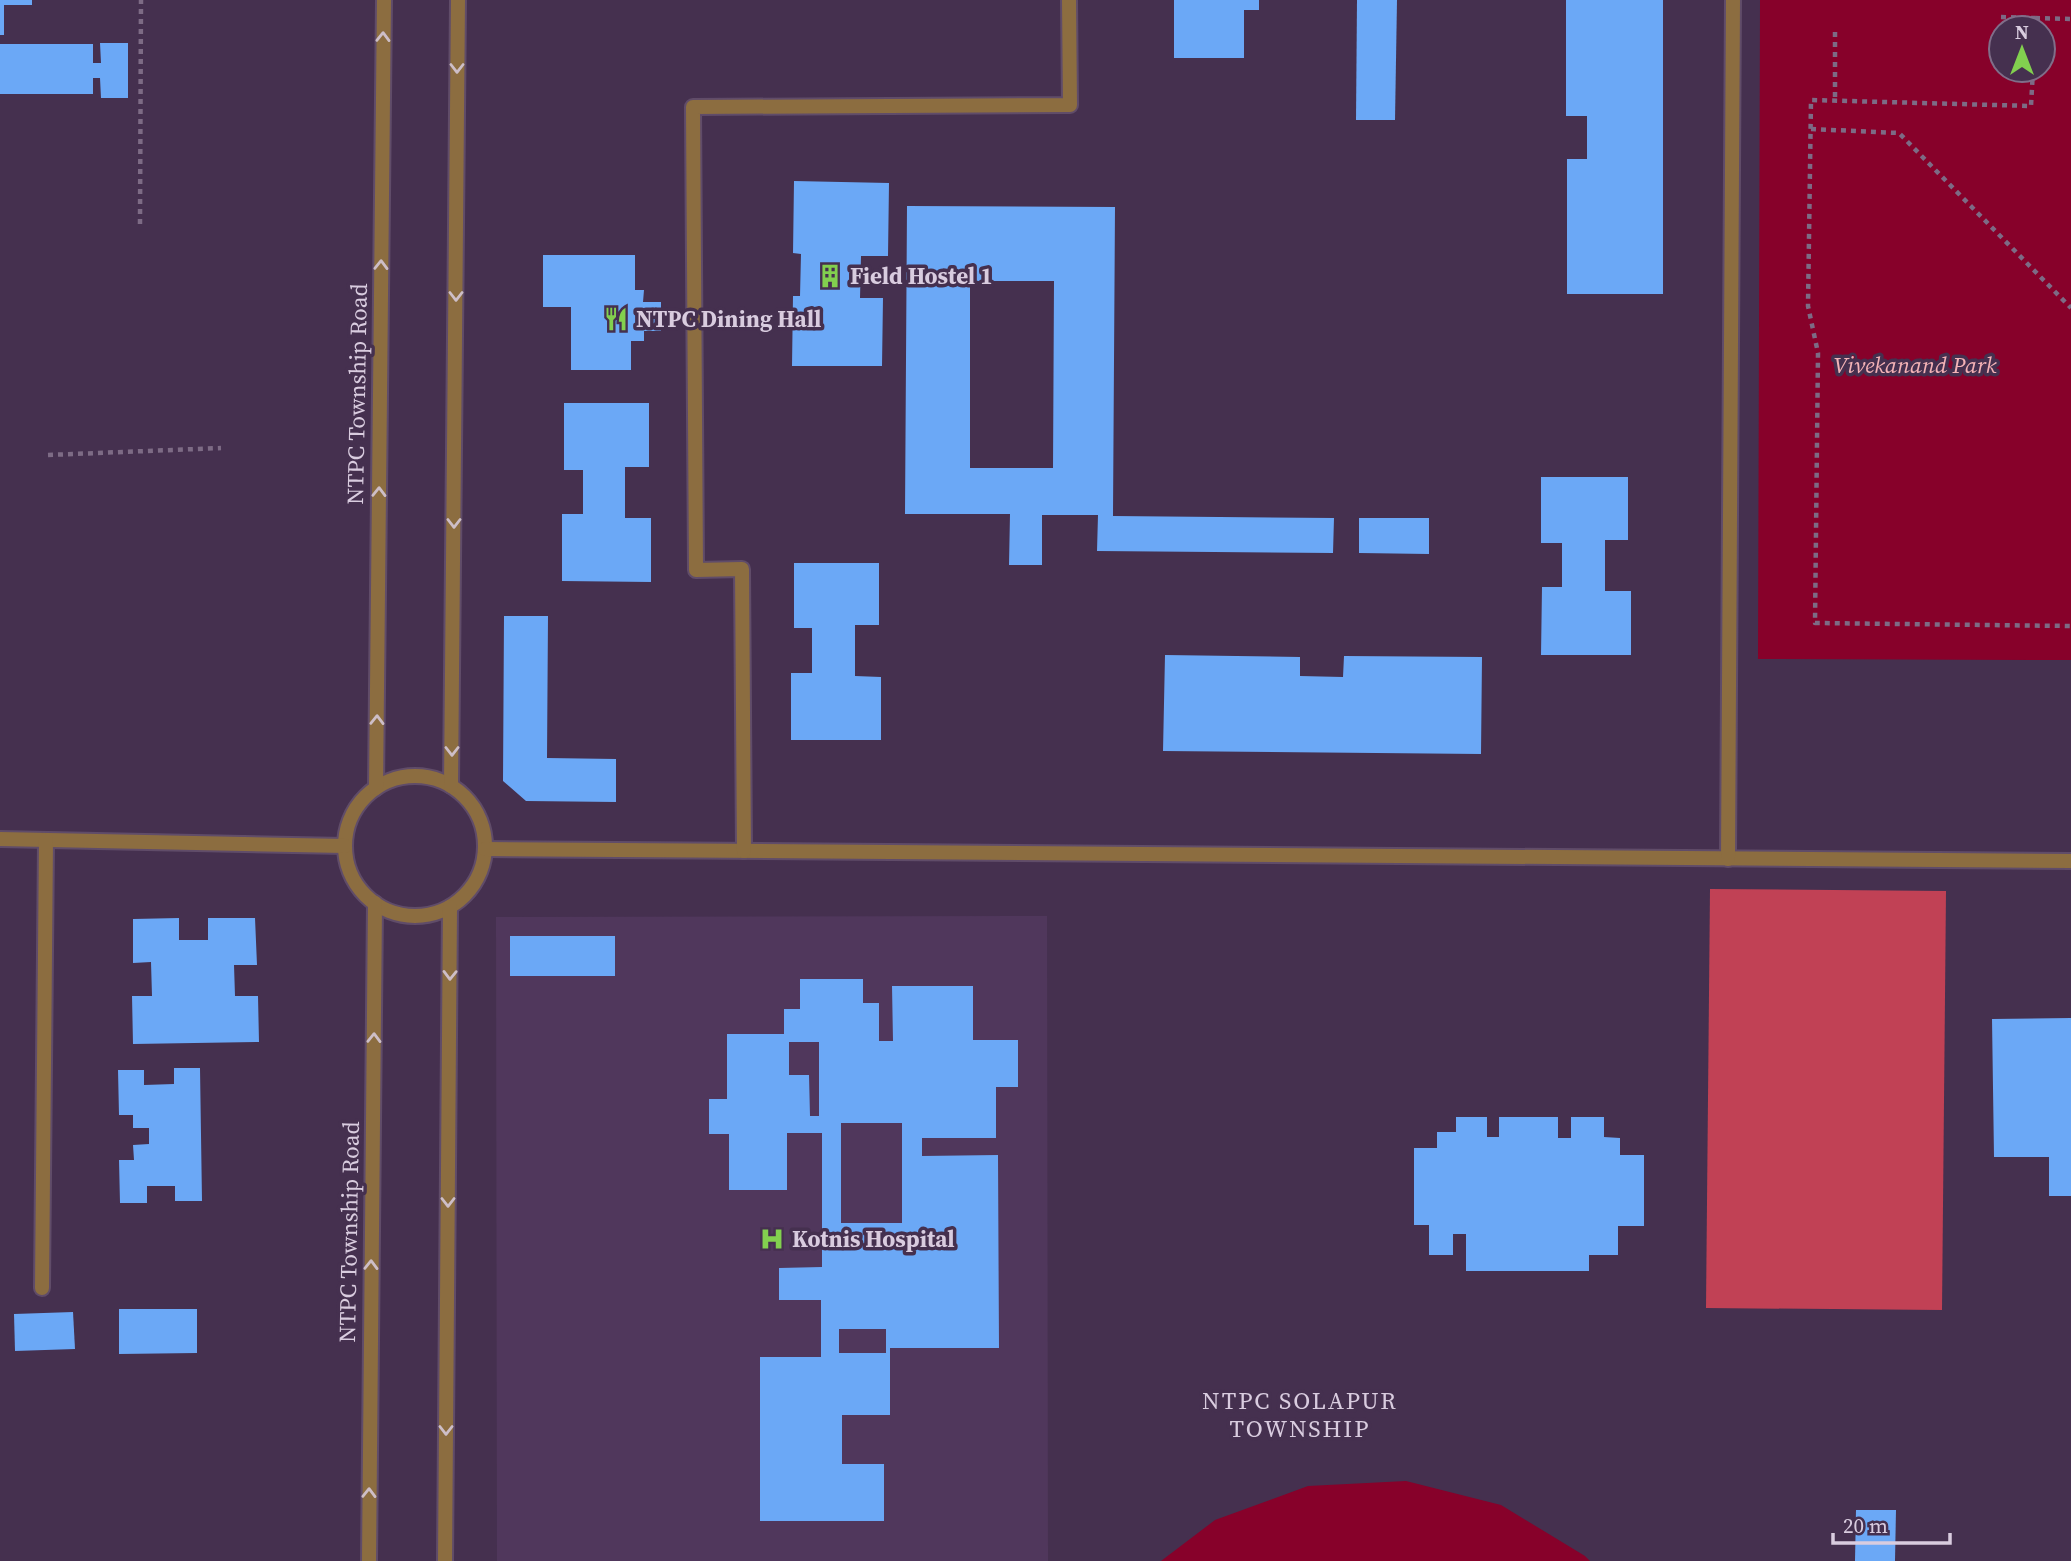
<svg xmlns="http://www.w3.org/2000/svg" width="2071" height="1561" viewBox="0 0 2071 1561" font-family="'Source Serif 4',serif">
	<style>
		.built { fill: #50375c }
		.green { fill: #87012a; fill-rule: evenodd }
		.forest { fill: #c14155 }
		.building { fill: #6ba8f6; fill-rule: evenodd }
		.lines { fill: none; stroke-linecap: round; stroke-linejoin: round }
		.minor-casing { stroke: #604c69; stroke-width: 18 }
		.path { stroke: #7d6b85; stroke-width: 4.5; stroke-dasharray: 5 5; stroke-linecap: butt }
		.minor { stroke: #8c6d40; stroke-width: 14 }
		.oneway { stroke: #cdbec7 }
		.labels { text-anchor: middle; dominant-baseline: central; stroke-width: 7; stroke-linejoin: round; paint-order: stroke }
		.poi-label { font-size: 23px; font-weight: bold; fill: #d9ccdf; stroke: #45304f; text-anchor: start }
		.park-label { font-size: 23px; font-style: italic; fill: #f4b2b6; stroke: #45304f }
		.street-label { font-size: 23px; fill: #d9ccdf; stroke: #45304f }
		.neighbourhood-label { font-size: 24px; letter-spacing: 2px; fill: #d9ccdf; stroke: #45304f }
	</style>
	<rect width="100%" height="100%" fill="#45304f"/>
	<path class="built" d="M1047,916L1048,1561H497L496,917Z"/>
	<g class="green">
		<path d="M1760,0H2071V660L1758,659ZM2001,28H2043V70H2001Z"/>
		<path d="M1406,1481L1501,1505L1585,1556L1590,1561H1161L1215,1520L1308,1486Z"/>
	</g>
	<path class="forest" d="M1710,889L1946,891L1942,1310L1706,1308Z"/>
	<g class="building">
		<path d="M0,0H32V5H4V35H0Z"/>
		<path d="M1174,0H1259V10H1244V58H1174Z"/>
		<path d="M1357,0H1397L1395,120H1356Z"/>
		<path d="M1566,0H1663V294H1567V159H1587V116H1566Z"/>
		<path d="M100,43H128V98H101L100,78H93V94H0V44H93V63H101Z"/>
		<path d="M794,181L889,183L888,256H861L860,298H883L882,366H792L793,296H800L801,254L793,253Z"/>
		<path d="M907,206L1115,207L1113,516L1334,518L1333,553L1097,551L1098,515H1042V565H1009L1010,514H905ZM970,281H1054L1053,468H970Z"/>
		<path d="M543,255H635V290H644L643,302H661V331H644V341H631V370H571V307H543Z"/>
		<path d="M564,403H649V467H625V518H651V582L562,581V514H583V470H564Z"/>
		<path d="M1541,477H1628V540H1605V591H1631V655H1541L1542,587H1562V543H1541Z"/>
		<path d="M1359,518H1429V554L1359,553Z"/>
		<path d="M794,563H879V625H855V676L881,677V740H791V673H812V628H794Z"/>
		<path d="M504,616H548L547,758L616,759V802L526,801L503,781Z"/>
		<path d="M1165,655L1300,657V676L1343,677L1344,656L1482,657L1481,754L1163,751Z"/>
		<path d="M179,918V940H208V918H255L257,965H234L235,996H258L259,1042L133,1044L132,996H152L151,962L133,963V919Z"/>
		<rect x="510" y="936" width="105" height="40"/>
		<path d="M800,979H863V1003H879V1041H893L892,986H973V1040H1018V1087H996V1138H922V1156L998,1155L999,1348H890V1415H842V1464H884V1521H760V1357H821V1300H779V1268L822,1267V1133H787V1190H729V1134H709V1099H727V1034H784V1009H800ZM789,1042H819V1116H810L809,1075H789ZM841,1123H902V1223H841ZM839,1329H886V1353H839Z"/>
		<path d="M2071,1018V1196H2049V1157H1994L1992,1019Z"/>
		<path d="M174,1068H200L202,1201H175V1186H147V1203H120L119,1160H134L133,1145L149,1144V1128H133V1115H119L118,1070H144V1085L174,1084Z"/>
		<path d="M1456,1117H1487V1137H1499V1117H1558V1138H1571V1117H1604V1137L1620,1138V1155H1644V1226H1618V1255H1589V1271H1466V1234H1453V1255H1429V1225H1414V1148H1437V1132H1456Z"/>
		<path d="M119,1309H197V1353L119,1354Z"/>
		<path d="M73,1312L75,1349L15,1351L14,1314Z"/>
		<path d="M1856,1510H1896L1895,1561H1855Z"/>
	</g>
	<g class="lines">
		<g class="minor-casing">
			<g id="minor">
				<circle cx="415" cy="846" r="70"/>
				<path d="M451,786L458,0"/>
				<path d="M376,788L384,0"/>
				<path d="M0,839L345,846"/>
				<path d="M485,849L2071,861"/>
				<path d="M744,851L742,569L696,570L693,107L1070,105L1069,0"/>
				<path d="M1728,859L1733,0"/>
				<path d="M42,1288L46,840"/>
				<path d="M369,1561L375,903"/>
				<path d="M445,1561L450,907"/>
			</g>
		</g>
		<g class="path">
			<path d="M2001,17L2035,18"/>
			<path d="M2035,28V18L2071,19"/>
			<path d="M1835,32V100"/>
			<path d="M2033,70L2031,106L1811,100L1808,306L1818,353L1815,623L2071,626"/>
			<path d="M1811,129L1899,133L2071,308"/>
			<path d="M140,224L141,0"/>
			<path d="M48,455L221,448"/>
		</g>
		<use href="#minor" class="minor"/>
	</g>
	<defs><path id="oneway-chevron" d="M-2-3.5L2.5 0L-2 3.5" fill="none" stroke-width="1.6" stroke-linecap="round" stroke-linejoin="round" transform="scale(1.75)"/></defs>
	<g class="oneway">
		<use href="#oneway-chevron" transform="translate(383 37) rotate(-89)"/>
		<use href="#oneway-chevron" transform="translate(457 68) rotate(90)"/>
		<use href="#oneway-chevron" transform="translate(381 265) rotate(-89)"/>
		<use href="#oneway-chevron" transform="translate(456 296) rotate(90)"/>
		<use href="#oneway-chevron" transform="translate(379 492) rotate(-89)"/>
		<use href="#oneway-chevron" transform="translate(454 523) rotate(90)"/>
		<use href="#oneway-chevron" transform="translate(377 720) rotate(-89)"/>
		<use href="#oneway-chevron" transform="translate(452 751) rotate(90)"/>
		<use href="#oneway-chevron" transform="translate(450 975) rotate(91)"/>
		<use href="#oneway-chevron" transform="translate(374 1038) rotate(-89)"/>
		<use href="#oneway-chevron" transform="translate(448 1202) rotate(90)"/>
		<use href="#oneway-chevron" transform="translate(371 1265) rotate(-89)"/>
		<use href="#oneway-chevron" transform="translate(446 1430) rotate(90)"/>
		<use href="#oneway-chevron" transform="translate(369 1493) rotate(-89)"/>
	</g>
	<defs>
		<g id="building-bare" transform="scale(1.89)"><path d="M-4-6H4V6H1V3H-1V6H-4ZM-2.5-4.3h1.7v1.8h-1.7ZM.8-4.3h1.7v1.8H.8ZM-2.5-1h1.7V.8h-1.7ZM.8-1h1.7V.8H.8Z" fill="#82d04f" stroke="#45304f" stroke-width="2.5" paint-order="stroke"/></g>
		<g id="restaurant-bare" transform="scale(1.89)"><path d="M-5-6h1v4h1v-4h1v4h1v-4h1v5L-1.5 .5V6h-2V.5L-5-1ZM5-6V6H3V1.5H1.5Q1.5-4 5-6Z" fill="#82d04f" stroke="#45304f" stroke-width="2.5" paint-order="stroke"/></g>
		<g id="hospital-bare" transform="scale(1.89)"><path d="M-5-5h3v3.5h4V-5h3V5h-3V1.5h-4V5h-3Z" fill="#82d04f" stroke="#45304f" stroke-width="2.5" paint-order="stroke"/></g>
	</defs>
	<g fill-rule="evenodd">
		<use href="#building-bare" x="830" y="276"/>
		<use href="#restaurant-bare" x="616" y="319"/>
		<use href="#hospital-bare" x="772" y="1239"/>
	</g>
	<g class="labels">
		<g class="poi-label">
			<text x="850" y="276">Field Hostel 1</text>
			<text x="636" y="319">NTPC Dining Hall</text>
			<text x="792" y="1239">Kotnis Hospital</text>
		</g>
		<g class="park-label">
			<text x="1915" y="365">Vivekanand Park</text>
		</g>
		<g class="street-label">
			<text transform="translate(357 394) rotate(-89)">NTPC Township Road</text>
			<text transform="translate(349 1232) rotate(-89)">NTPC Township Road</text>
		</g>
		<g class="neighbourhood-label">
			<text x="1300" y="1400">NTPC SOLAPUR<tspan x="1300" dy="28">TOWNSHIP</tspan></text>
		</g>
	</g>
	<g transform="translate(2022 49)"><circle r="33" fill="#45304f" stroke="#806e89" stroke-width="2"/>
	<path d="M0-5L12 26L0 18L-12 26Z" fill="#82d04f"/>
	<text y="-10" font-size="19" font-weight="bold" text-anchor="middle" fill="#d9ccdf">N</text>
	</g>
	<path d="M1833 1533v10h117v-10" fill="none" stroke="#d9ccdf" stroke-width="3.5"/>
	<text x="1843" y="1533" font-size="21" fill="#d9ccdf" stroke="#45304f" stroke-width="5" paint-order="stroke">20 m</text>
</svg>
